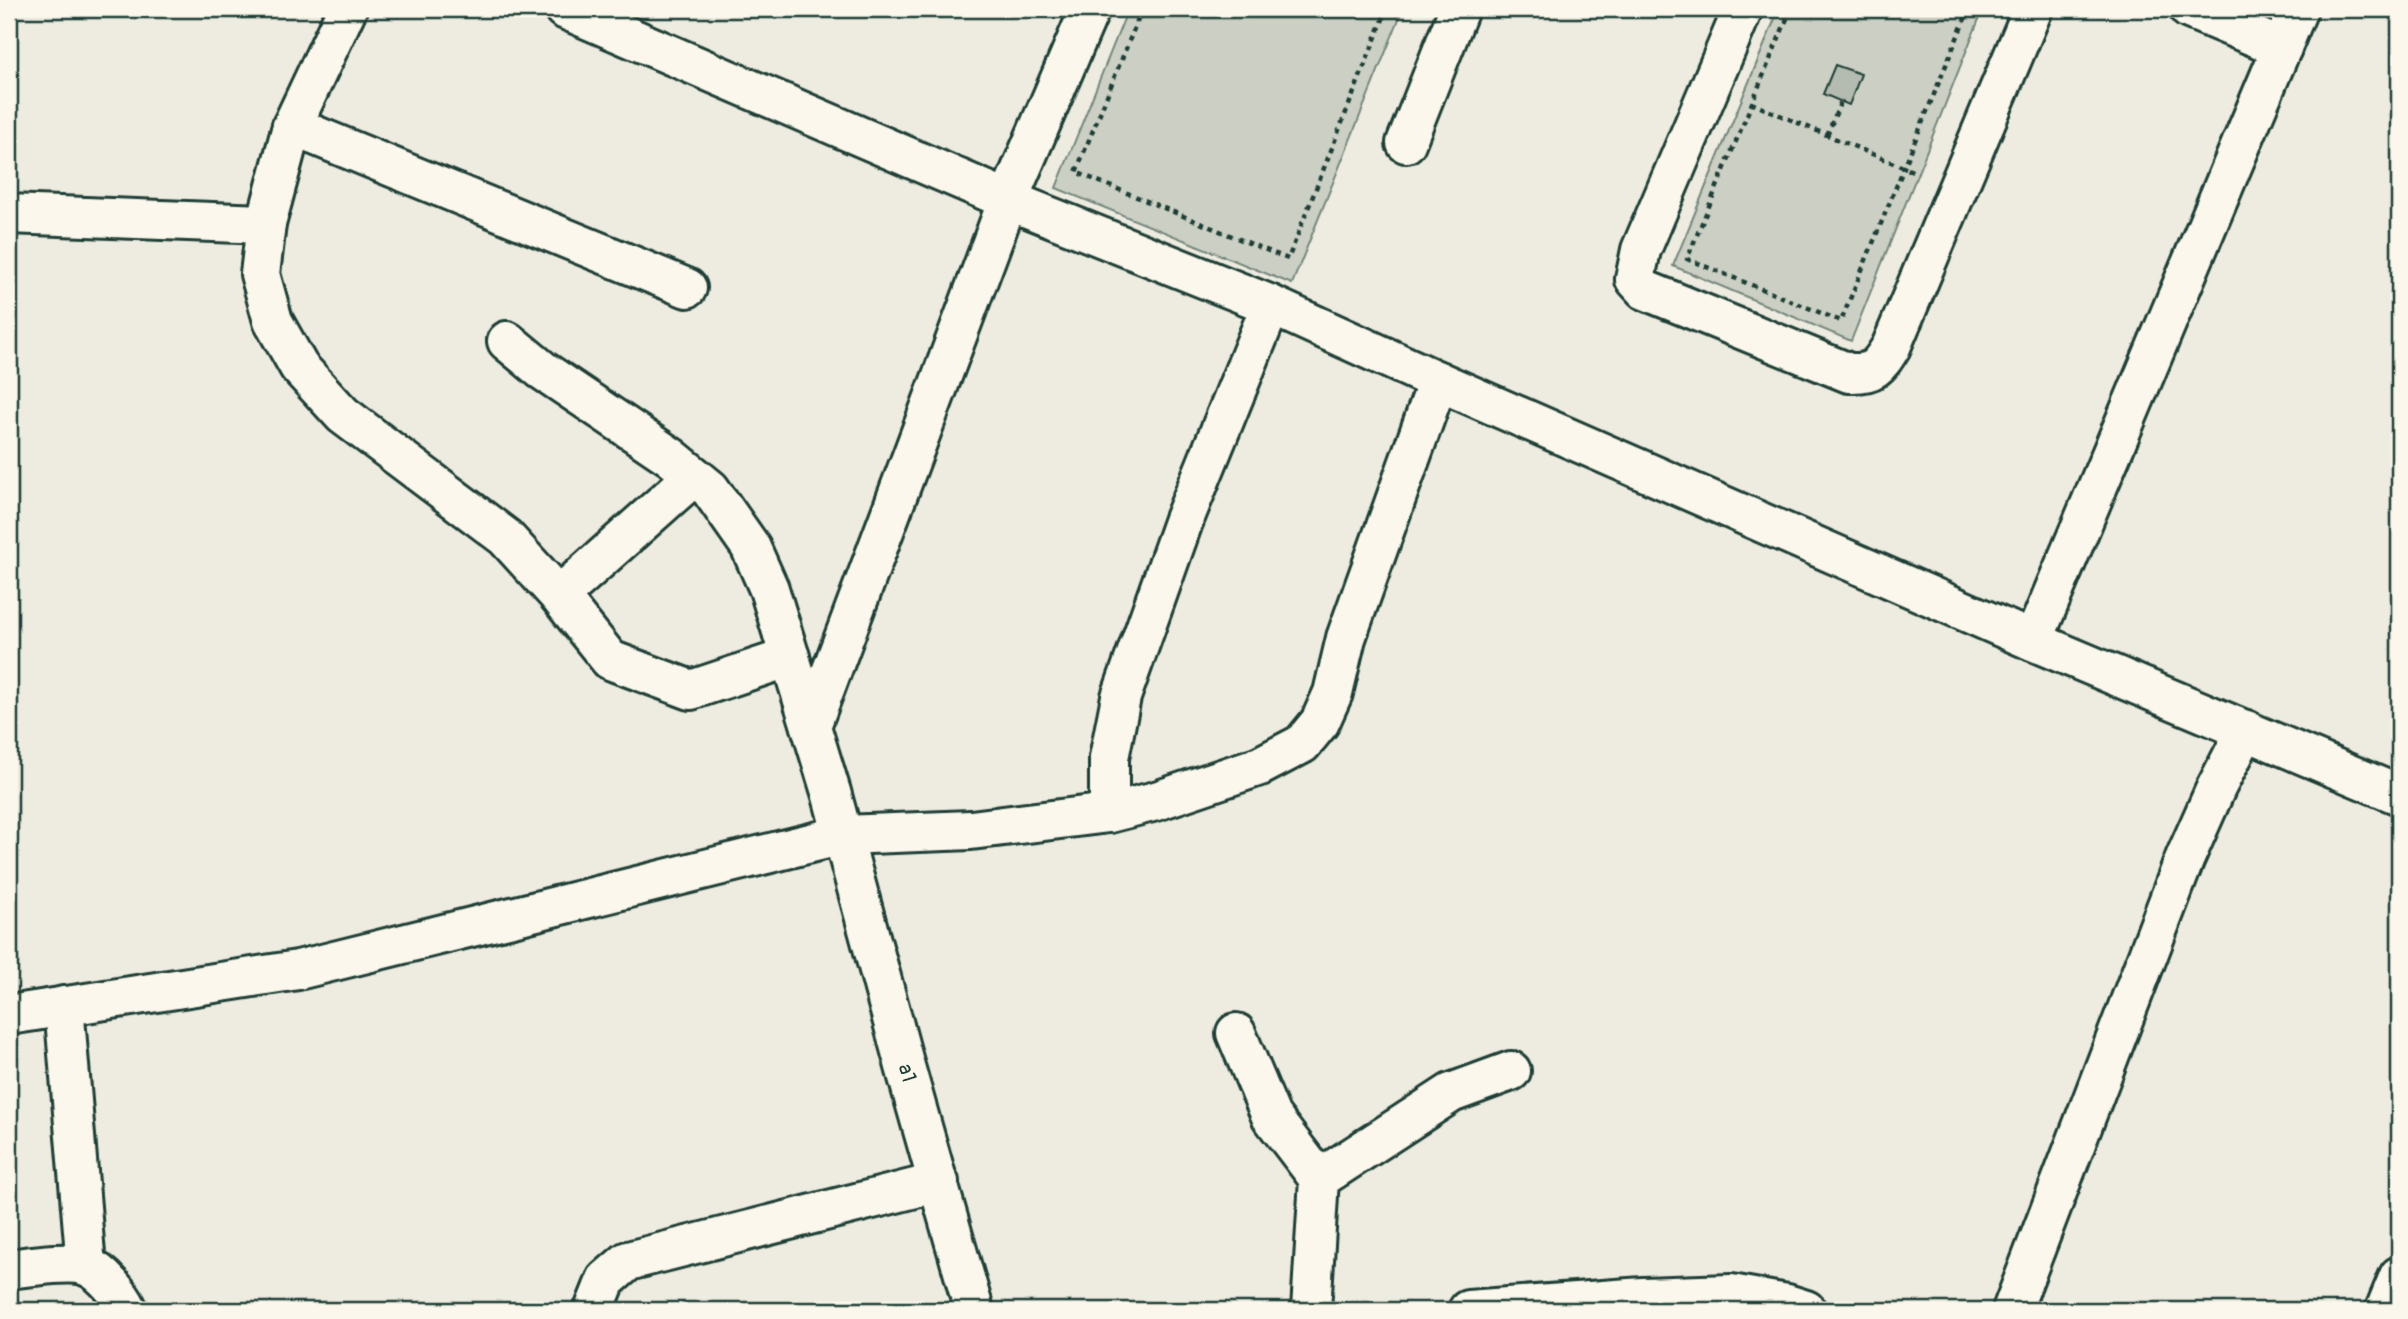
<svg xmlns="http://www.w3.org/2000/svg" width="2408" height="1319" viewBox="0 0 2408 1319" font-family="Pangolin,sans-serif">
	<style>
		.green { fill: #cbcfc4; stroke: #75867c; stroke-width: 2 }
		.building { fill: #b4bbb0; stroke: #1f3d34; stroke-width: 2 }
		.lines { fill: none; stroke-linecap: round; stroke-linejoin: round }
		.street-casing { stroke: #1f3d34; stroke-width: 44 }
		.path { stroke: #1f3d34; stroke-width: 4.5; stroke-dasharray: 5 5; stroke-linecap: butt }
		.street { stroke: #fbf7ec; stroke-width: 38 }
		.labels { text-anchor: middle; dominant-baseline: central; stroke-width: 5; stroke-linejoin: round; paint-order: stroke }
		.street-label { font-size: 21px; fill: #1f3d34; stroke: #fbf7ec }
	</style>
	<rect width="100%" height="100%" fill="#eeece1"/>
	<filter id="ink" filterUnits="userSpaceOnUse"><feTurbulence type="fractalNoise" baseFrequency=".0143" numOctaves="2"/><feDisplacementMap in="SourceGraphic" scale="14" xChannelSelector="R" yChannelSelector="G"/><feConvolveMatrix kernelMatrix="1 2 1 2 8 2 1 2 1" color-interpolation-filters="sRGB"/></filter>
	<g filter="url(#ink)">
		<g class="green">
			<path d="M1128,9H1403L1292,284L1056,188Z"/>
			<path d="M1779,9H1983L1851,341L1673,266Z"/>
		</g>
		<path class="building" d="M1835,65L1861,74L1849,105L1823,94Z"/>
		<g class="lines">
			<g class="street-casing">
				<g id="street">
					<path d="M347,9L292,126L266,224L260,274L273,321L299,367L343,415L505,537L559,596L694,476"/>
					<path d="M564,9L1008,200L1271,305L1438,381L2033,641L2399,795"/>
					<path d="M1743,9L1641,250L1635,279L1645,290L1849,373C1873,374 1878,368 1891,347L2033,9"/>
					<path d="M2189,9L2282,48"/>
					<path d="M292,126L687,288"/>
					<path d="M1406,143L1459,9"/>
					<path d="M9,214L266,224"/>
					<path d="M507,341L542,370L671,457L710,489L750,546L769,589L831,792L906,1070L974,1310"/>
					<path d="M559,596L610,660L691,690L790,657"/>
					<path d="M2033,641L2298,9"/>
					<path d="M811,726L1008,200L1090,9"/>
					<path d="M1109,813V758L1121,697L1183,522L1271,305"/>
					<path d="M64,1006L86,1266"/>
					<path d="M9,1015L298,970L843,835L971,830L1109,813L1156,801L1260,766L1302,744L1320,722L1333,693L1346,638L1438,381"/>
					<path d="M1236,1033L1271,1116L1319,1179"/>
					<path d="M9,1269C26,1267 71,1260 87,1266C103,1273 121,1295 128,1310"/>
					<path d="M594,1310L606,1280L628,1261L939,1182"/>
					<path d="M1311,1310L1319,1179L1451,1093L1511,1071"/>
					<path d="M1468,1310L1643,1297L1731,1294L1787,1304L1806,1310"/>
					<path d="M2012,1310L2185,858L2216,788L2246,730"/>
					<path d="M2385,1310L2399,1276"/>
				</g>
			</g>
			<g class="path">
				<path d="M1142,9L1076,172L1288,259L1387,9"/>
				<path d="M1791,9L1687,259L1841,321L1969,9"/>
				<path d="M1751,103L1917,173"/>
				<path d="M1827,135L1841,101"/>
			</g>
			<use href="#street" class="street"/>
		</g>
	</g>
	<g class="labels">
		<g class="street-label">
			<text transform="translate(907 1073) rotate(74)">a1</text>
		</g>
	</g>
	<rect width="2408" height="1319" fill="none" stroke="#fbf7ec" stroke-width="35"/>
	<rect x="18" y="18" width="2373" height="1284" fill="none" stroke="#1f3d34" stroke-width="2.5" filter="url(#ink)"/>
</svg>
